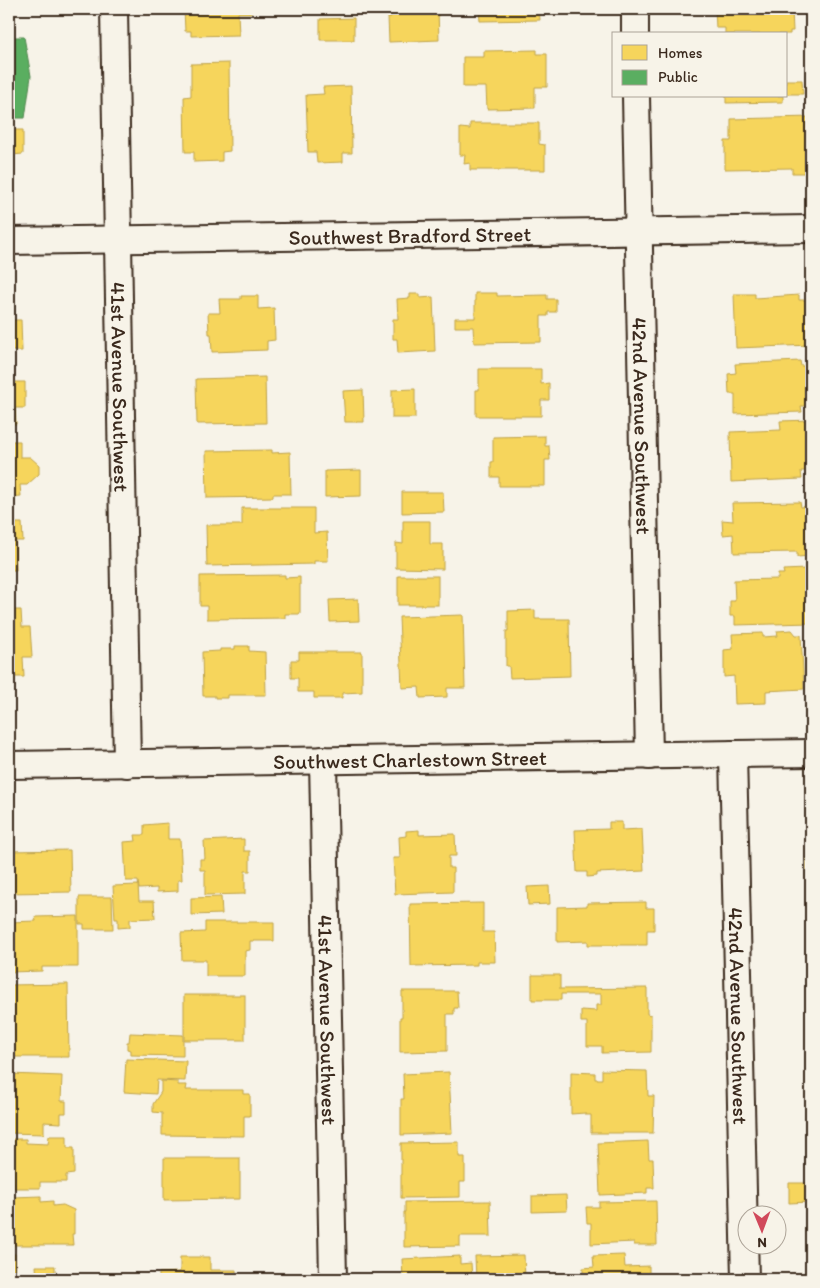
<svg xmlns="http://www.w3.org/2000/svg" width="820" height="1288" viewBox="0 0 820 1288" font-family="Itim,sans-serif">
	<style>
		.homes { fill: #f6d55c; stroke: #bea249 }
		.public { fill: #5aae61; stroke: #51864d }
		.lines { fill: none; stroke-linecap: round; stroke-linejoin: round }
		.minor-casing { stroke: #3b2a1e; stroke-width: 30 }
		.minor { stroke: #f7f3e8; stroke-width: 26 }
		.labels { text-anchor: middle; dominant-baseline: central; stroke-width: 5; stroke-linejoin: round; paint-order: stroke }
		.street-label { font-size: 21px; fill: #3b2a1e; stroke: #f7f3e8 }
	</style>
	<rect width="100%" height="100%" fill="#f7f3e8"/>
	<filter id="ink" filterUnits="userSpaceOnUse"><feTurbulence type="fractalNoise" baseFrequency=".02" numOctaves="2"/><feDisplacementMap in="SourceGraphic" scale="10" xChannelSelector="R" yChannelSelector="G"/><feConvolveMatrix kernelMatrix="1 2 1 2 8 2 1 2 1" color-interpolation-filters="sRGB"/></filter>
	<g filter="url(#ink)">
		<g class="homes">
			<path d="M184,9H251L252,13H238L239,35L191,36V31H185Z"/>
			<path d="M391,9H438L439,40L389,42L388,17H391Z"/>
			<path d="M479,9H539L540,20L480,21Z"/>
			<path d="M715,9H796V10H792L793,31H790V34H725V28H716Z"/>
			<path d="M354,18V40H320V19Z"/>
			<path d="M537,50V54H547V87H535V108L487,109L486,87H463V57H484V51Z"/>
			<path d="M229,63L230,151L222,152V161L194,162V152H185L184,97L191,96V64Z"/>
			<path d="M786,80H802L803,94H786Z"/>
			<path d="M351,86L352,153H343V162L317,163L316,152H308L306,95L324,94L323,87Z"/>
			<path d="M726,96H783V102L726,103Z"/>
			<path d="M811,117V173H792V168L725,169V141H731V119Z"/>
			<path d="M470,123H539V144L545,145V170H470V163L464,164L465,155H460V128L470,129Z"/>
			<path d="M9,126H11V130H23V154L12,155L11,173H9Z"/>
			<path d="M475,293H497V296L547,295V299H556V312H548V316H541V342L474,343L473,327H455V318H475Z"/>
			<path d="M410,294H420V298L433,297L435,351L398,353L397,339H393V319H398L397,299L410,298Z"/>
			<path d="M734,294H755V298L799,295V300H811V345L736,348Z"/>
			<path d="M241,296H258V309L274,308L275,340L267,341V350L212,352L211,334H209L208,313H220L219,299H241Z"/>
			<path d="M9,320H21L22,351H10V353H9Z"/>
			<path d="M800,361L801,366H811V406H801L802,412L735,414V394H729L728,374L736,373L735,364Z"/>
			<path d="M479,369H541V384L549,383V400H541V416H476V390H479Z"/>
			<path d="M265,377L266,423L197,424L196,379Z"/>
			<path d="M9,378H14V382H25V408H15L16,424H9Z"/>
			<path d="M415,389V418H392V390Z"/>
			<path d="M363,390L364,422H345L343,391Z"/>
			<path d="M811,420V471H801L802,479L731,482L730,432L781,430L780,421Z"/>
			<path d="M545,436V446H549L550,460H545V486H499V477H491V462H493V437Z"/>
			<path d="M9,441H20V457H30L39,465V474L27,485H20L21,496L9,497Z"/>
			<path d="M272,450V453L290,452L291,494H273V497L207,498L206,451Z"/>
			<path d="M361,470V496L325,497V471Z"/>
			<path d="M402,492H443L444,512L402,513Z"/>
			<path d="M800,502L801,507L811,506V556L797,557V552L734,553L733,534L723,535L722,520L733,521L732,503Z"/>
			<path d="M242,508H314V533L327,532L328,561H314V564L207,566L206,525H242Z"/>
			<path d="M9,512H14V523H22L23,541H15L16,570H9Z"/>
			<path d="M403,521H430V544H443V569L396,568V543L403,544Z"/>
			<path d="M806,569V571H811V582L805,583L806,595H811V623L735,625V616H730V601H735L734,580L778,579V574H784L783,570Z"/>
			<path d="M285,575V578L300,577V614H285V618L207,619V606H200V576Z"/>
			<rect x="398" y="576" width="40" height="29"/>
			<path d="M358,599L359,621L330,622L329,600Z"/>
			<path d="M9,610H21L22,627H30L32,657H23L24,677H9Z"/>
			<path d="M535,610V619H569L570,676L510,678L509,666H506V631H508V611Z"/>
			<path d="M463,615L465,688H447V697L420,698L419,687L402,688L399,617Z"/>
			<path d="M792,630L796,635H801L804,689L766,691V703L735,704L734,676L724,677V650L733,649L732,634L763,633V637L778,636L777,631Z"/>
			<path d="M235,646H249V651L265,652L266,695H228V698H215V696H203L202,652L220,651V649H235Z"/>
			<path d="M299,652H362V692L342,693V698H314V692H298V678H291V660H299Z"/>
			<path d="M609,822H622V830L642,829L644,871L597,873V876L587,877V872H577L575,830L609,829Z"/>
			<path d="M168,823V839H180L182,880H178V891L157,892V888L139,889L138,881H126L124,842L136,841L135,835H144V825Z"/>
			<path d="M419,830V835L455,834L456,856H449V868H453V892L395,894L393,858H400L399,837L406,836V831Z"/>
			<path d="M244,839V851H250V871H245V894L205,895V870H200V859H205L204,841Z"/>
			<path d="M809,844H811V883H807V858H809Z"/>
			<path d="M70,850L71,892L9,893V851Z"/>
			<path d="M138,885L139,901H154L155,918L130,919V927L118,928V919H115L113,886Z"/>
			<path d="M549,886L550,904L528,905L527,887Z"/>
			<path d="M79,897H112L113,929H84V924H79Z"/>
			<path d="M221,897L222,914L191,915V898Z"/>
			<path d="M646,902V908H654V930H647V945H588V941L557,942V907L587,906V903Z"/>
			<path d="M483,903V932H494L495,962H477V965L411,966L410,904Z"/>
			<path d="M809,912H811V944H810Z"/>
			<path d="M78,916V967H42V971L9,972V922L36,921L35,917Z"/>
			<path d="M205,922H274V941H250V950L245,951V976H206V960H182L181,933L205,932Z"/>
			<path d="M532,975H560V989L647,988V1014L651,1015V1052L602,1053V1046H587V1022H581V1010L596,1011V1005H601V994H561V1000H532Z"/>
			<path d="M68,984L69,1057H9V985Z"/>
			<path d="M402,991H457L458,1008H454V1014H447V1051L400,1052V1017H402Z"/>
			<rect x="184" y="995" width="61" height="45"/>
			<path d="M130,1033L183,1035V1056L131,1055V1050L127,1049V1042H129Z"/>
			<path d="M126,1059L186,1061L185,1081L157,1080L156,1094L124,1092Z"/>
			<path d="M602,1070L647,1071L648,1096H654L653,1133H591V1115H585V1113L571,1114V1072L595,1073V1079H602Z"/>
			<path d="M449,1072L452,1133L401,1135V1099H404L403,1074Z"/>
			<path d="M9,1074L62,1076L61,1101H66V1113H61V1123L44,1122V1134L9,1133Z"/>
			<path d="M161,1081L178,1082V1085H187L186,1090H243V1094H250V1116H244V1136L162,1135V1113L153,1112V1104L161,1092Z"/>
			<path d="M49,1136H67V1148H74V1174L66,1175V1182H40V1188H14V1182H9V1139H26V1143L48,1144Z"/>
			<path d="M648,1141L649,1159H653L654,1188H647V1193L600,1195L598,1143Z"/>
			<path d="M459,1142V1157H465V1182H460V1197L401,1198V1143Z"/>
			<path d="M164,1158H240V1199L164,1200Z"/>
			<path d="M789,1183H811V1202L789,1203Z"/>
			<path d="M566,1195L567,1211L532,1212V1196Z"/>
			<path d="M41,1196V1202L53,1201V1206L63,1205L74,1210V1234H72L73,1245H9V1202H13L12,1197Z"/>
			<path d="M490,1201L491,1236H460V1246L404,1247V1212H405V1202Z"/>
			<path d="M656,1201L657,1245H634V1242L591,1244V1223H587L586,1207H599V1202Z"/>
			<path d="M9,1253L15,1254V1278H9Z"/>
			<path d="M524,1255L525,1279H476L475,1256Z"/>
			<path d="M624,1255L625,1267L649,1266V1279H583V1268L594,1267L593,1256Z"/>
			<path d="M460,1256V1264L471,1263L472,1279H403L402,1259Z"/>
			<path d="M180,1257H210V1270H236V1279H159V1273L180,1272Z"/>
			<path d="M36,1266H55V1276H94V1279H37Z"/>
			<path d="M811,1272V1279H800V1273Z"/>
		</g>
		<path class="public" d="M9,23V37H24L31,76L25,118H9Z"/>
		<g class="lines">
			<g class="minor-casing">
				<g id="minor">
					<path id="s1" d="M114,9L127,764"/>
					<path d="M635,9V34"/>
					<path id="s2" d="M636,96L649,756"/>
					<path id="s3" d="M9,241L811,229"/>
					<path id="s4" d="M733,754L745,1279"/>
					<path id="s5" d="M323,760L333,1279"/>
					<path id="s6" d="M9,765L811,753"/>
				</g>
			</g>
			<use href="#minor" class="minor"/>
		</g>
	</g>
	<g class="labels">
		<g class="street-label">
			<text stroke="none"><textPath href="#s3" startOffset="401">Southwest Bradford Street</textPath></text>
			<text stroke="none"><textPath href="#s1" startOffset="378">41st Avenue Southwest</textPath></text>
			<text stroke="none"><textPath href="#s2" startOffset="330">42nd Avenue Southwest</textPath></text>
			<text stroke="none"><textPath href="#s6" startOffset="401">Southwest Charlestown Street</textPath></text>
			<text stroke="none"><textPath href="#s4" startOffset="262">42nd Avenue Southwest</textPath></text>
			<text stroke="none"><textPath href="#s5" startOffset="260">41st Avenue Southwest</textPath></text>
		</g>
	</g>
	<rect width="820" height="1288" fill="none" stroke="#f7f3e8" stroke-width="30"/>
	<rect x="15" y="15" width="790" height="1258" fill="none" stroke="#3b2a1e" stroke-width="2" filter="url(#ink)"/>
	<rect x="612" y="32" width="175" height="65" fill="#f7f3e8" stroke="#aca397"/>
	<rect x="622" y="45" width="25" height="15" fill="#f6d55c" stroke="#aca397"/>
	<text x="658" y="58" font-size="15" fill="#3b2a1e">Homes</text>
	<rect x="622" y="70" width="25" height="15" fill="#5aae61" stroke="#aca397"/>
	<text x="658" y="82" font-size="15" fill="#3b2a1e">Public</text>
	<g transform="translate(762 1230) rotate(179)"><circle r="24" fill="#f7f3e8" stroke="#aca397"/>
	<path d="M0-4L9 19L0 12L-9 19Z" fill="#d1495b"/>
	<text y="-8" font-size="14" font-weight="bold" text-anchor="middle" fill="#3b2a1e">N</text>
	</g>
</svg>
